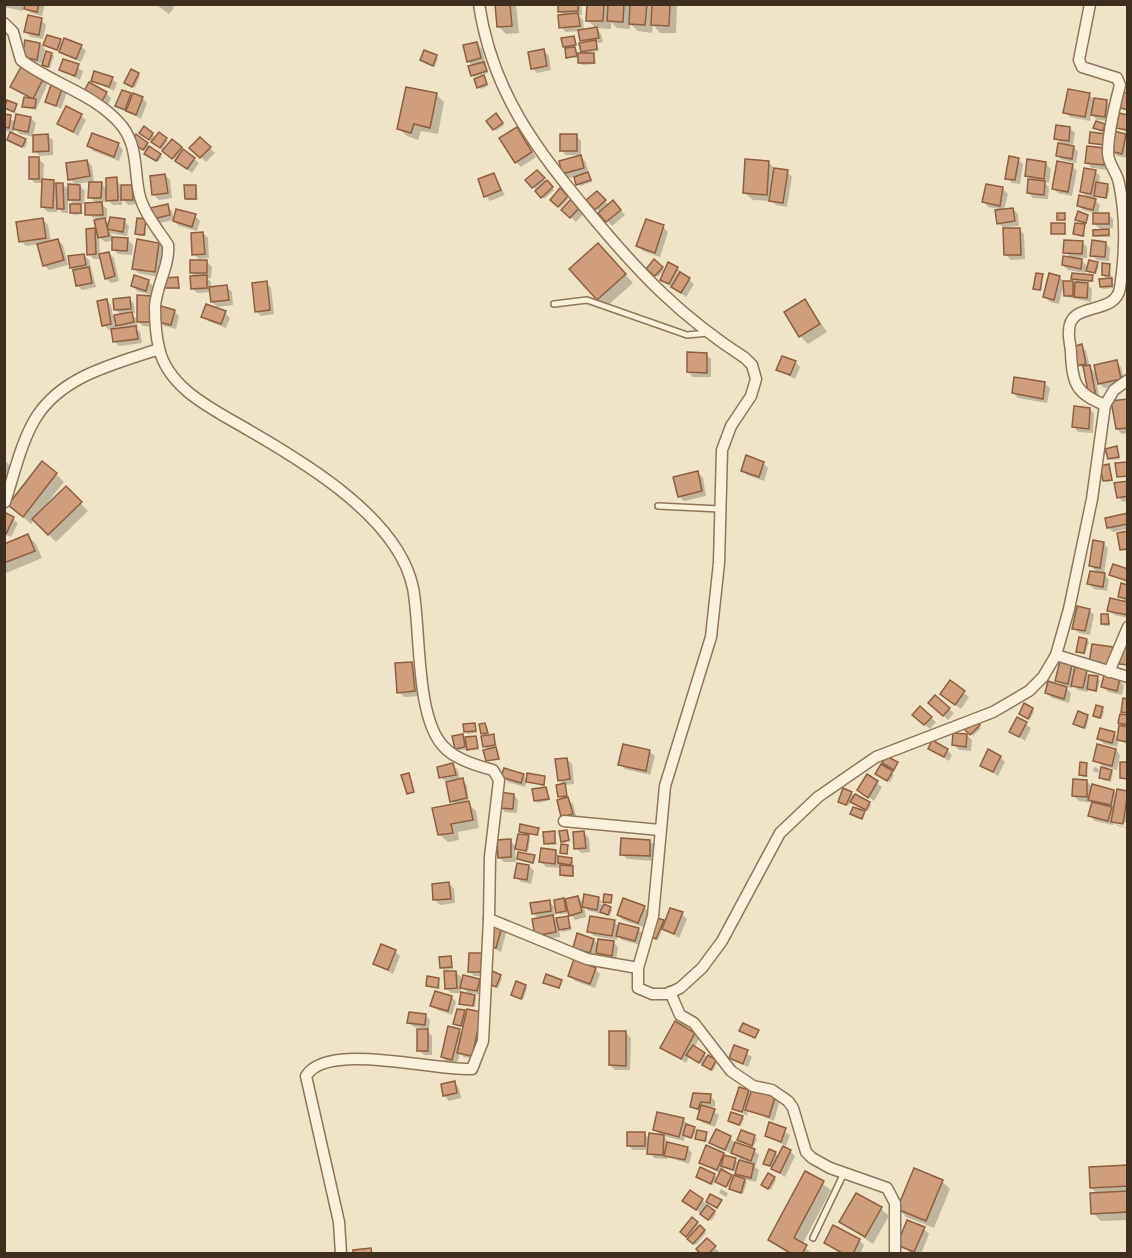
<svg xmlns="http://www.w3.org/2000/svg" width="1132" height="1258" viewBox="0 0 1132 1258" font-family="Lora,serif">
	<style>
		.shadow { fill: #0003; fill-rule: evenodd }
		.building { fill: #cf9f7d; stroke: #8d5f41; stroke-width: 1.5 }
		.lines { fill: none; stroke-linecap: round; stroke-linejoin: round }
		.service-casing { stroke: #8d765c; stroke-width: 8 }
		.minor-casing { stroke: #8d765c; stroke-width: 13 }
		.service { stroke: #faf1dc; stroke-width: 5 }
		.minor { stroke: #faf1dc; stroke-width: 10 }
	</style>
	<rect width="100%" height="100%" fill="#f0e4c8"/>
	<g class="shadow">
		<path d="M4,4H45L42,16L31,13L24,6L23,11L4,7Z"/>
		<path d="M155,4H171L174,8L169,14Z"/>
		<path d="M496,4H516L519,33L506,34L498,26Z"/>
		<path d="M559,4L581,5L582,15H578L583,20L584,31L596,29L588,20V4H677L676,33H660L653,25L652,33L638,31L630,24V29L617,28L611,22V29L596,28L601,34L603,42L597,43L599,51L591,52L595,56L596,64L582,65L579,58L568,57L564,46L573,37L577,55H586L582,51L585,43L580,31L566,32L561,27L564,16L560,12Z"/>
		<path d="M41,20L46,25L43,39L31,37L26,32Z"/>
		<path d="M60,41L64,44L81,46L86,51L81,62L45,45Z"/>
		<path d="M40,44L45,49L43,58L52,54L54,56L50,68L42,63L29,62L24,57Z"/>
		<path d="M477,44L482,49L488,73L474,77L473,66L468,61Z"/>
		<path d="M544,51L549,56L551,70L537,73L532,68Z"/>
		<path d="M436,56L438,58L435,67L422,60Z"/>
		<path d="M64,61L83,71L80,80L61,70Z"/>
		<path d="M22,67L48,83L36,110L26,108L24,106L33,100L12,86Z"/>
		<path d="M138,74L140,76L135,88L128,84Z"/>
		<path d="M112,79L117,83L114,91L93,80Z"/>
		<path d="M485,79L488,86L481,89L479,87Z"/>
		<path d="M53,84L67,92L61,109L47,101Z"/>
		<path d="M106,93L111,98L107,107L90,98Z"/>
		<path d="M130,94L142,98L147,103L141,119L117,106Z"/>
		<path d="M437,95L444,102L438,134L421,131L418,140L407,136L399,129Z"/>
		<path d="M1089,95L1095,100L1107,102L1111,107L1109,121L1097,120L1091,114L1090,121L1070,117L1065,112Z"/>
		<path d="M4,116L16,122L31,118L36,123L33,136H48L53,140V155L40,156L35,151L34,137L20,134L15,129L14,132L4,131Z"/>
		<path d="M81,116L86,120L78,136L59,123Z"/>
		<path d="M1128,116V133L1117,127Z"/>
		<path d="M498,117L504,125L496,131L494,129Z"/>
		<path d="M1070,128L1075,133L1073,145L1071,144L1078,152L1076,163L1062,160L1057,155L1060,142L1056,138Z"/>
		<path d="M517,129L536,157L521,167L516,162Z"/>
		<path d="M152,134L156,137L159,134L168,141L163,147L165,149L181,148L194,159L199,163L192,173L143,135Z"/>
		<path d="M93,135L119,145L123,150L119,161L93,151L89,146Z"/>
		<path d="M1125,135L1128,138L1127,158L1117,156L1112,151Z"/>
		<path d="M576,136L581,141V155H566L561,150Z"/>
		<path d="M200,139L215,153L206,162L192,148Z"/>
		<path d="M9,140H25L27,142L25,148Z"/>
		<path d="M135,143L147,144L162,157L158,162Z"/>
		<path d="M1105,149L1108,170L1092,168L1087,163Z"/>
		<path d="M581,157L585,161L592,182L580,186L575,177L569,178L564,173Z"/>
		<path d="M39,159L44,164L43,181L62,184L70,191L80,186L85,191L84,204H97L90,197V182L75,184L70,179L87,161L92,166L94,183H101L107,190L116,179L121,187L132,186L137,191V204L128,205L122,198V205H113L106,198L105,202H100L107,209V219H104L110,225L124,221L129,226L127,236L111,233L112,239L128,240L133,245L132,255L118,254L113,249L114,240L105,242L99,237L100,255L109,253L114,258L119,281L111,283L106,278L101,259H94L89,254L94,230L99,235L96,219L87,214L86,204H79L83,214L74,215L72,213L75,205L68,198V213H63L57,207V212H48L43,207L44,183H35L30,178Z"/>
		<path d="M1018,160L1023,164L1020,184L1012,183L1007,178Z"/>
		<path d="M768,162L776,170L787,172L792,177L787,207L776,205L772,201L753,200L745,193Z"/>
		<path d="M1046,164L1051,169L1049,183L1044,182L1049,187L1048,199L1033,198L1029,193L1033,181L1027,175Z"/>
		<path d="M1072,166L1077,171L1072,196L1058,193L1053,188Z"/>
		<path d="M1095,171L1100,176L1099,184L1110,188L1107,199L1096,197L1095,200L1100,205L1098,214H1108L1113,219V228H1106L1111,237H1096L1094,235L1102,231L1095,224L1094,213L1083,210L1078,205L1088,198L1081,191Z"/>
		<path d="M537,172L554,190L544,199L527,180Z"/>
		<path d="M165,175L170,180L172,198L159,200L154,195Z"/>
		<path d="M494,175L505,195L490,201L486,196Z"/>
		<path d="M196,186L198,200H188L186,198Z"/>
		<path d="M1003,189L1008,194L1004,210L988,207L984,202Z"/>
		<path d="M560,191L568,199L560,208L552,200Z"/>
		<path d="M597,193L609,205L618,207L625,215L612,226L589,200Z"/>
		<path d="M571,201L584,213L576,222L563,210Z"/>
		<path d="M167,206L172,211L174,221L195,216L200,221L197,231L179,226L173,220L159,223L154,218Z"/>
		<path d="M1013,209L1018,214L1019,226L1006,227V230L1019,229L1024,234L1025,259L1011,260L1006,255L1004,228L998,223Z"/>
		<path d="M43,220L48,225L51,242L58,240L63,245L68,265L49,270L44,265L39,244L26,246L21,241Z"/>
		<path d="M145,220L146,236H139L137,233Z"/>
		<path d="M1064,225L1066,235L1052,233Z"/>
		<path d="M1084,226L1085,237L1077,235L1075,233Z"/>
		<path d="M663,227L668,232L660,257L643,251L638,246Z"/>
		<path d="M203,233L208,238L209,258L199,259L194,254Z"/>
		<path d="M1082,242L1087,247V258L1075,257V260L1082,261L1088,267L1097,264L1099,266L1096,274L1086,269L1085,273L1068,270L1063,265L1072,259L1065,252Z"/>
		<path d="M1105,243L1110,248L1109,261L1097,260L1092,255Z"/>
		<path d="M159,244L164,249L159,277L138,273L134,268Z"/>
		<path d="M606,253L633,283L606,307L571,269Z"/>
		<path d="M84,255L89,260L96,287L82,290L77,285L71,267Z"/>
		<path d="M654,261L664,270L658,277L648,269Z"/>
		<path d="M207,262L212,267L211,278H207L211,282V289L227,287L232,292L233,305L217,307L212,302L211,292L197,293L192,288L196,277L191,273Z"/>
		<path d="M1109,265L1114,288L1103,289L1101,287L1107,279L1103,275Z"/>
		<path d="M677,268L694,284L686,297L662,280Z"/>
		<path d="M1042,276V291L1037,290L1035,288Z"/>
		<path d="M1092,276L1094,282H1084L1092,289L1091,302L1067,297L1064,283L1059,304L1050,302L1045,297L1059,277L1065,282H1073L1076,286L1077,281L1073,279Z"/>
		<path d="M178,279L180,289L165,288Z"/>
		<path d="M148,281L153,286L151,295L137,291L133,286Z"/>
		<path d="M266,283L271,288L274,314L261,316L256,311Z"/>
		<path d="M139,297L156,327L143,326L136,320L138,327H135L140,332L142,343L119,346L114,341L112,329L109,330L104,325L106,301L111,305L113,317L121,315L115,309L129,299L134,304L135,313L131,314L138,320ZM114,321L122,329L116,330Z"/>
		<path d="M805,300L827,332L808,344L800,336Z"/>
		<path d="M174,311L179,316L176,329L164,326L159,321Z"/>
		<path d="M225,313L230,318L226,328L208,321L203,316Z"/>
		<path d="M1081,346L1086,351L1090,367L1097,375L1116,362L1121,367L1125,384L1104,388L1096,380L1100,400L1095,401L1086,369L1078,365Z"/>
		<path d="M706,355L711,359V377H693L688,372Z"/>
		<path d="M795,362L800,367L795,379L778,370Z"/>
		<path d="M1045,384L1050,388L1047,403L1018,398L1013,393Z"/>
		<path d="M1126,400L1128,433L1122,434L1117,429Z"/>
		<path d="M1090,409L1094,414L1093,433L1078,432L1074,427Z"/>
		<path d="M1116,448L1120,459L1111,460L1109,458Z"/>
		<path d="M4,460L14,469L4,493Z"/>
		<path d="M763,463L768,468L764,481L747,475L742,470Z"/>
		<path d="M1109,466L1113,481L1107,482L1105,480Z"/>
		<path d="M698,473L703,478L706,496L684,501L679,496Z"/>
		<path d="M56,474L64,482L44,507L66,488L88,511L56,542L34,520L31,524L10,505Z"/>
		<path d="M1128,482V501L1123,502L1118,497Z"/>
		<path d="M4,513L18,523L11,537L4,534Z"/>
		<path d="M1128,515V529L1113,532L1108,527Z"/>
		<path d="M28,536L36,544L42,558L4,574V545Z"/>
		<path d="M1103,543L1108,548L1104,574L1109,580L1107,591L1094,589L1089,584L1099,574L1090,565Z"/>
		<path d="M1128,571V583L1111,574Z"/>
		<path d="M1128,586V618L1114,615L1109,610L1126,603L1120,596Z"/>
		<path d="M1089,610L1094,615L1090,635L1079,633L1074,628Z"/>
		<path d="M1108,615L1110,626H1105L1102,624Z"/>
		<path d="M1087,640L1089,642L1085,655L1080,653L1078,651Z"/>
		<path d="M412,663L417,668L419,696L404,697L399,692Z"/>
		<path d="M1071,665L1100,680L1097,692L1089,689L1088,692L1078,690L1073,685L1072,688L1064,686L1071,693L1069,703L1052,698L1047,693L1064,687L1057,680Z"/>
		<path d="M1119,680L1124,685L1122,695L1108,692L1103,687Z"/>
		<path d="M950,682L969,697L961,709L947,699Z"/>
		<path d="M935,708L949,709L954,713L948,720Z"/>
		<path d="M1032,709L1034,711L1030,720L1023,716Z"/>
		<path d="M1102,709L1104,711L1102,719L1097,717L1095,716Z"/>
		<path d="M1087,716L1089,718L1086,729L1075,724Z"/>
		<path d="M1128,717V745L1119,740L1117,747L1104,744L1099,739L1114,733L1119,738L1125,728L1120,723Z"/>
		<path d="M931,718L936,722L930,729L919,720Z"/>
		<path d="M1018,719L1031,728L1025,741L1011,731Z"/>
		<path d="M974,722L981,728L973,736L966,729Z"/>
		<path d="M485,724L489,736L495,738L497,746L494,747L500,760L487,761L488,750L484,746L485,737L482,734Z"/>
		<path d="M474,725L477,733L468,734L466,732Z"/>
		<path d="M967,735L972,740L971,751L959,750L954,745Z"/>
		<path d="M462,736L464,739L476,737L479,750H458L456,748Z"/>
		<path d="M929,749L947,750L952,755L949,761Z"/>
		<path d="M1116,750L1120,755L1117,770L1107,767L1113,773L1111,782L1102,780L1103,766L1095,761Z"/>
		<path d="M650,752L655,756L650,775L625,769L620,764Z"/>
		<path d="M1000,757L1005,762L998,776L981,765Z"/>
		<path d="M567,759L572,764L574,784L564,785L559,780Z"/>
		<path d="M1086,764L1088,777H1083L1081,775Z"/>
		<path d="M453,765L458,770L460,780L467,785L469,804L476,811L479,828L458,832L459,840L448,842L440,835L456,805L452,801L448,782L441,778L439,768Z"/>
		<path d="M882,766L894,775L890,782L879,775Z"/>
		<path d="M1094,767L1099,769L1098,773L1093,771Z"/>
		<path d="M523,775L527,780L545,778V787L527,781L525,787L508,782L503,777Z"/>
		<path d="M867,776L882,787L874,801L859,790Z"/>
		<path d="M1087,781L1091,786L1114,791L1118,795L1128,793V823L1116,821V824L1128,828L1118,826L1114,822L1113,825L1095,821L1090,816L1093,803L1079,801L1074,796Z"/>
		<path d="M564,785L567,798L573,804L577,819L562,816L563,800L560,796Z"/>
		<path d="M546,788L550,800L538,803L536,801Z"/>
		<path d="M844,790L869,803L871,805L868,811L851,801L848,806L841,803L839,801Z"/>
		<path d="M514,795L518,800L517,813L505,812L500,807Z"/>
		<path d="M538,829L539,836L525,834L530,839L528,852L519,850L515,846L516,862H504L499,857L510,841L517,848L526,836L520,831Z"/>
		<path d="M567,831L570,842L564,843L562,841Z"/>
		<path d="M554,833L557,845H547L545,843Z"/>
		<path d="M584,833L589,838L590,852L581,853L576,848Z"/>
		<path d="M650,841L655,846L654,861L627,859L622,854Z"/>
		<path d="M555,851L560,858L573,861L574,877H563L562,868L546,867L541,862Z"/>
		<path d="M529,866L534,871L531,884L521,882L516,877Z"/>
		<path d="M449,884L454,889L455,903L440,905L435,900Z"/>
		<path d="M578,897L584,904L598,898L603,903H599L612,910L610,916L602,911V914L589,911L584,906L586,917L575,920L570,913L560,914L554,909L555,915L552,916L559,923L567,917L572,930L562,932L559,928L560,937L541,940L539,919L533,913L549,901L557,910L563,899Z"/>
		<path d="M644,907L649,912L643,927L623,920L618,915Z"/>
		<path d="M682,914L687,919L679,938L663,928L658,940L653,937L663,922L665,924Z"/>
		<path d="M614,922L620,927L638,929L643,934L640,945L622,940L618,936L617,940L594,936L589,931Z"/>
		<path d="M501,928L506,933L501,952L489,946Z"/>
		<path d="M594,940L598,945L613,942L618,947L616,960L602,958L596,952L595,957L579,953L574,948Z"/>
		<path d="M395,951L400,956L393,974L375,963Z"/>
		<path d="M481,955L486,960L485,976H474L469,971Z"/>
		<path d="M450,958L453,969L444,970L441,968Z"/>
		<path d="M595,969L600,974L595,988L575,981L570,976Z"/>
		<path d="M456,972L461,977V993H451L446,988Z"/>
		<path d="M500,977L502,979L498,988L491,985Z"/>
		<path d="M439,979L440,989L427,986Z"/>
		<path d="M479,980L484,985L482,995L471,993L476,998L475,1007L463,1005L461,1003L470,995L461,986Z"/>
		<path d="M525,986L527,988L523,1000L513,995Z"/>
		<path d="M452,997L456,1002L452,1015L437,1010L432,1005Z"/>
		<path d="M464,1012L467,1015L481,1013L477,1060L464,1057L460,1053L457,1064L447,1062L442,1057L459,1031L463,1034L465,1028L455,1024Z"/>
		<path d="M425,1015L430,1020L429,1029L414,1027L409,1022Z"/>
		<path d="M426,1029L432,1036V1055H424L419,1050Z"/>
		<path d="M626,1033L631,1038L630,1070H615L610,1065Z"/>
		<path d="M694,1034L699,1039L694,1048L717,1063L713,1071L689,1056L686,1063L662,1047Z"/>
		<path d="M735,1047L752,1057L748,1067L730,1057Z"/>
		<path d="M454,1083L459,1088L461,1098L449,1101L445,1096L442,1085Z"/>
		<path d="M748,1091L752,1095L774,1098L779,1103L774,1121L748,1110L747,1116L734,1108Z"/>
		<path d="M710,1096L715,1101V1107L703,1106L719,1115L715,1127L703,1123L698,1119L700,1112L692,1106Z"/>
		<path d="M742,1117L744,1119L741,1126L730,1121Z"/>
		<path d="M683,1120L696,1130L693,1139L685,1136L684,1141L664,1136L669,1144L687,1148L692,1153L689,1164L668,1157L667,1159L654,1158L649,1150H633L628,1145L644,1134L650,1139L661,1136L655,1130Z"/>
		<path d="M770,1124L790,1135L786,1146L766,1135Z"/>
		<path d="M706,1133L707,1142L697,1139Z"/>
		<path d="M730,1137L734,1143L754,1151L759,1155L755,1167L759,1170L756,1182L743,1179L747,1182L743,1194L715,1180L713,1185L700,1179L714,1175L718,1179L721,1174L701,1163L723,1154L739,1163L740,1159L731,1151L730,1153L716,1147L711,1143ZM724,1168L737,1172L743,1180L735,1179L723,1172Z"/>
		<path d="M755,1137L757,1139L754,1146L739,1140Z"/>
		<path d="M790,1151L795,1156L785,1177L765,1163L775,1153L779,1157Z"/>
		<path d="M1128,1166V1220L1101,1221L1093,1213L1098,1194L1091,1188Z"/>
		<path d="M806,1173L831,1190L802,1245L813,1254H789L770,1240Z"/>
		<path d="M774,1178L776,1180L771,1190L765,1187Z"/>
		<path d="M942,1181L950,1189L934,1228L906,1217L899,1209Z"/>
		<path d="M721,1189L728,1193L726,1197L719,1193Z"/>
		<path d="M702,1200L716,1214L711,1221L684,1201Z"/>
		<path d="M881,1209L889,1216L873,1244L841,1222Z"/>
		<path d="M697,1223L706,1233L696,1245L682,1232Z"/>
		<path d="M924,1229L929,1234L921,1254H913L899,1245Z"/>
		<path d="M707,1240L719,1252L718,1254H703Z"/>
		<path d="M859,1240L864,1245L860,1254H841L825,1243Z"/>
	</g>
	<g class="building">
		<path d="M25,4H39L37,12L24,9Z"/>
		<path d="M495,4H510L512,26L497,27Z"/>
		<path d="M558,4H578V11L558,12Z"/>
		<path d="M587,4H604L603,21H586Z"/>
		<path d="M608,4H624L623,22L607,21Z"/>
		<path d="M630,4H647L645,25L629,24Z"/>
		<path d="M652,4H670L669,26L651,25Z"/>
		<path d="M578,13L580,26L559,28L558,15Z"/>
		<path d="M28,15L42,18L39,35L24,32Z"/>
		<path d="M597,27L599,38L580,41L578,30Z"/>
		<path d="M47,35L61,39L57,50L43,45Z"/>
		<path d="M574,36L576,45L563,47L561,38Z"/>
		<path d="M64,38L82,45L76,59L59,52Z"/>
		<path d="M25,40L40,43L37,60L22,57Z"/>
		<path d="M596,40L597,49L581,52L579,43Z"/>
		<path d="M477,42L481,58L467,62L463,45Z"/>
		<path d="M575,47L577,56L566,58L565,48Z"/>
		<path d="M544,49L547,66L531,69L528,52Z"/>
		<path d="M424,50L437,55L433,66L420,60Z"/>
		<path d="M46,51L52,53L48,67L42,65Z"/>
		<rect x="578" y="53" width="16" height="10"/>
		<path d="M63,59L79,64L75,76L59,70Z"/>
		<path d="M484,62L487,71L471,76L468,66Z"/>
		<path d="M22,65L44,77L33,99L10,87Z"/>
		<path d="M131,69L139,73L132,87L124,83Z"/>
		<path d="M94,71L113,77L109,87L91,81Z"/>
		<path d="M484,75L487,84L477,88L474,79Z"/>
		<path d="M52,82L63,86L56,106L45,102Z"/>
		<path d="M89,82L107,92L101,103L83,93Z"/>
		<path d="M406,87L437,93L430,128L414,124L411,133L397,129Z"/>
		<path d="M1068,89L1090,93L1085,117L1063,113Z"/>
		<path d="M122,90L131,93L125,110L115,106Z"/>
		<path d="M1123,92L1128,93V110L1120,108Z"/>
		<path d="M133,93L143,97L136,115L126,111Z"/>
		<path d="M24,97L36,99L35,108L22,107Z"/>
		<path d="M1094,98L1107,100L1105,117L1091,115Z"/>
		<path d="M7,100L17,104L14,112L4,108Z"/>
		<path d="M66,106L82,114L73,132L57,124Z"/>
		<path d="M496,113L503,123L493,130L486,121Z"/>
		<path d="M1119,113L1128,115L1127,130L1116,128Z"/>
		<path d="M4,114L11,115L9,128L4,127Z"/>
		<path d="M16,114L31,117L28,132L13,129Z"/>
		<path d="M1096,121L1105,124L1103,131L1093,128Z"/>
		<path d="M1056,125L1070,127L1069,141L1054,139Z"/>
		<path d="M144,126L153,133L149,140L139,133Z"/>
		<path d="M517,127L532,152L515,163L499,138Z"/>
		<path d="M1114,131L1126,134L1122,154L1110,151Z"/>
		<path d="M10,132L26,139L22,147L7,140Z"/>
		<path d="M159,132L167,138L160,148L151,142Z"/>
		<path d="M1090,132L1106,134L1104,145L1089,143Z"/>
		<path d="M92,133L119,143L114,157L87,146Z"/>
		<path d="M48,134L49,151L33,152V135Z"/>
		<path d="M136,134L148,143L143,150L131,142Z"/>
		<rect x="560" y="134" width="17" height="17"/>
		<path d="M200,137L211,147L200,158L189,148Z"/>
		<path d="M172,139L182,147L172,159L162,151Z"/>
		<path d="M1058,143L1074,146L1072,159L1056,156Z"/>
		<path d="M149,146L161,154L156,161L144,154Z"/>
		<path d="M1087,146L1105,148L1104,165L1085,163Z"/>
		<path d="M183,149L195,158L187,169L175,161Z"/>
		<path d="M581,155L584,168L562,174L559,161Z"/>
		<path d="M1009,156L1019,158L1015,180L1005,179Z"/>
		<rect x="29" y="157" width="10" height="22"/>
		<path d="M745,159L769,161L767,195L743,193Z"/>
		<path d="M1027,159L1046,162L1044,179L1025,176Z"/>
		<path d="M87,160L90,176L68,180L66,163Z"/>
		<path d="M1057,161L1073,164L1068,192L1052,189Z"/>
		<path d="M774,168L788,170L783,203L769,201Z"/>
		<path d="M1084,168L1096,170L1091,194L1080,192Z"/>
		<path d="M537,170L545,178L532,188L525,180Z"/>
		<path d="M588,172L591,180L576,185L574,177Z"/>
		<path d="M494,173L501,190L484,197L478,179Z"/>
		<path d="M165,174L168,193L152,195L150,176Z"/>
		<path d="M117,177L118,200L106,201V178Z"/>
		<path d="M42,179L54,180L53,208L41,207Z"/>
		<path d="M1028,179L1045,181L1044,195L1027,193Z"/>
		<path d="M547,180L553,187L541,198L535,191Z"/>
		<path d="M89,182H102L101,198H88Z"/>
		<path d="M1096,182L1108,184L1106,198L1094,196Z"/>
		<path d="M56,183H63L64,209H57Z"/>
		<path d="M68,184L80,185V200H68Z"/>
		<path d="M986,184L1003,187L1000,206L982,202Z"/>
		<path d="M121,185H132L133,200H121Z"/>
		<path d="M184,185H196V199H185Z"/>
		<path d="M560,188L568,196L558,207L550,200Z"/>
		<path d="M597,191L606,200L595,210L586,200Z"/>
		<path d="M1079,195L1096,199L1093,210L1077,206Z"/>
		<path d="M571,199L580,207L570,218L561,210Z"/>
		<path d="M613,200L621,210L606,222L598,213Z"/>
		<path d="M102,202L103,215H85V203Z"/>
		<rect x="70" y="204" width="11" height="9"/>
		<path d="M168,204L170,215L153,219L150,208Z"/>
		<path d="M1013,208L1015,221L997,224L995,210Z"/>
		<path d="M176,209L196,214L192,227L173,221Z"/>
		<path d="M1078,211L1088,215L1086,223L1075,220Z"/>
		<rect x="1057" y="213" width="8" height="7"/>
		<rect x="1093" y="213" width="16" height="11"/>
		<path d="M110,217L125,219L123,232L107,229Z"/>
		<path d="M43,218L46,238L19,242L16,222Z"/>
		<path d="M105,218L109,236L98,238L94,220Z"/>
		<path d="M137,218L146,219L144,235L135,234Z"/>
		<path d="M646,219L664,225L655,253L636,246Z"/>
		<rect x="1051" y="223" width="14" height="11"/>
		<path d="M1075,223L1085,224L1083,236L1073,234Z"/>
		<path d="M95,228L96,254L87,255L86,229Z"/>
		<path d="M1003,228H1020L1021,255H1004Z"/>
		<path d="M1109,229V235L1093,236V230Z"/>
		<path d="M203,232L205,254L192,255L191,233Z"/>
		<path d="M112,237L128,238L127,251L112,250Z"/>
		<path d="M58,239L64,260L43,266L37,244Z"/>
		<path d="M137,239L159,243L155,272L132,269Z"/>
		<path d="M1064,240L1083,241L1082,254L1063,253Z"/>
		<path d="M1092,240L1106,242L1105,257L1090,256Z"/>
		<path d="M598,243L626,274L597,300L569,269Z"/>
		<path d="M109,252L115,276L105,279L99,254Z"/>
		<path d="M84,254L86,265L70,268L68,256Z"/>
		<path d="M1063,256L1082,259L1081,269L1062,265Z"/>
		<path d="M654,259L663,267L655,276L646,269Z"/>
		<rect x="190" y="260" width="17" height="13"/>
		<path d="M1089,260L1098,262L1095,273L1086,271Z"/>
		<path d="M668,262L678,267L669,284L660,280Z"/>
		<path d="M1102,263L1110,264L1109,276L1102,275Z"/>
		<path d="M89,267L92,283L76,286L73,270Z"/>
		<path d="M680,272L690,278L681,293L671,287Z"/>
		<path d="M1036,273L1043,274L1040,290L1033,289Z"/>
		<path d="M1049,273L1060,276L1054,300L1043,297Z"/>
		<path d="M1072,273L1093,275L1092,281L1071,279Z"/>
		<path d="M134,275L149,280L146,291L131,286Z"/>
		<path d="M207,275V288L191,289L190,276Z"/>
		<path d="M178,277L179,288H164L163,278Z"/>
		<path d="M1112,278V286L1100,287L1099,279Z"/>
		<path d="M267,281L270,310L255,312L252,283Z"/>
		<path d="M1063,281H1073V296H1064Z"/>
		<path d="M1075,282L1088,283L1087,298L1074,297Z"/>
		<path d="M227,285L229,300L211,302L209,287Z"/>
		<path d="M137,295L152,296L151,322H137Z"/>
		<path d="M130,297L131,309L114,310L113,299Z"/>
		<path d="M107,299L111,324L102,326L97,301Z"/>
		<path d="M805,299L820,324L799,337L784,312Z"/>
		<path d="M206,304L226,311L221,324L201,317Z"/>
		<path d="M161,306L175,310L171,325L158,322Z"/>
		<path d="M132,312L134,322L116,326L114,315Z"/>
		<path d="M136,326L138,339L113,342L111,329Z"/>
		<path d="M1082,344L1086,364L1076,366L1072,347Z"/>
		<path d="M687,352L707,353V373L687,372Z"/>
		<path d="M782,356L796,361L790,375L776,370Z"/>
		<path d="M1117,360L1121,379L1098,384L1094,365Z"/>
		<path d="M1090,365L1096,396L1089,397L1083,366Z"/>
		<path d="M1014,377L1045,382L1043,399L1012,393Z"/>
		<path d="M1127,399L1128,428L1116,429L1111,401Z"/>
		<path d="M1074,406L1090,408L1089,429L1072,427Z"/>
		<path d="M1117,446L1119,457L1108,459L1105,449Z"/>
		<path d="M746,455L764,462L759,477L741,471Z"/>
		<path d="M42,461L57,473L23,517L8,505Z"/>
		<path d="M1127,462L1128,476L1117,477L1115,463Z"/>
		<path d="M1109,464L1112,480L1103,481L1100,466Z"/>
		<path d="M698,471L702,491L678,497L673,477Z"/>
		<path d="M1128,481V496L1117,498L1114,483Z"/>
		<path d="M66,486L82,502L48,535L32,519Z"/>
		<path d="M4,512L14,517L6,534L4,533Z"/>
		<path d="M1128,513V524L1107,528L1105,518Z"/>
		<path d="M1128,531V549L1120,550L1117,533Z"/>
		<path d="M28,534L35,551L4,563V544Z"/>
		<path d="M1093,540L1104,542L1100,568L1089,566Z"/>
		<path d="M1113,564L1128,569V581L1109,575Z"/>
		<path d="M1090,571L1105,573L1103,587L1087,584Z"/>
		<path d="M1121,583L1128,585V599L1118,597Z"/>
		<path d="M1110,598L1128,602V615L1107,611Z"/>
		<path d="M1077,606L1090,609L1085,631L1072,629Z"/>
		<path d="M1101,614H1108L1109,624H1101Z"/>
		<path d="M1079,637L1087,639L1084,653L1076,652Z"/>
		<path d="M1092,644L1113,647L1110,666L1089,663Z"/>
		<path d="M1122,645L1128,646V665L1119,664Z"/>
		<path d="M1060,661L1072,664L1068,684L1055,681Z"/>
		<path d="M412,662L415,691L397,693L395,663Z"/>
		<path d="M1075,667L1087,670L1083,688L1071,686Z"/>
		<path d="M1089,675L1098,676L1096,691L1087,689Z"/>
		<path d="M1104,675L1120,678L1117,691L1101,687Z"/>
		<path d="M950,680L965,691L955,705L940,694Z"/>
		<path d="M1048,681L1067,687L1064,699L1045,693Z"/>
		<path d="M935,695L950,708L943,716L928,703Z"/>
		<path d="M1123,698L1128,699V713L1121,712Z"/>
		<path d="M1024,703L1033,708L1028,719L1019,714Z"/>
		<path d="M1096,705L1103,707L1100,718L1093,716Z"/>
		<path d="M920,706L932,717L924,725L912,715Z"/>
		<path d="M1078,711L1088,715L1084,728L1073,724Z"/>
		<path d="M1120,714L1128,715V725L1118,723Z"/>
		<path d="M1017,717L1027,722L1019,737L1009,732Z"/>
		<path d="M974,719L980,725L970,735L964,729Z"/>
		<path d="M475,723L476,731L464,732L463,724Z"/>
		<path d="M485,723L488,733L481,734L479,724Z"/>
		<path d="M1119,725L1128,727V742L1117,740Z"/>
		<path d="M1100,728L1115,732L1112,743L1097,739Z"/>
		<path d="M953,733L967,734L966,747L952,745Z"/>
		<path d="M463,734L465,747L455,749L452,736Z"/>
		<path d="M494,734L495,745L483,747L481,736Z"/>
		<path d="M476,736L478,748L467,750L465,737Z"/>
		<path d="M932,740L948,749L944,757L928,749Z"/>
		<path d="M623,744L650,750L646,771L618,765Z"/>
		<path d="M1097,744L1116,749L1112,766L1093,761Z"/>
		<path d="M496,747L499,759L486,761L483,750Z"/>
		<path d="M988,749L1001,756L993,772L980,766Z"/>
		<path d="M886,756L898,762L894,770L882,763Z"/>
		<path d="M567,758L570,779L558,781L555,759Z"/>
		<path d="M1080,762L1087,763L1086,776L1079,775Z"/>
		<path d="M1120,762H1128V779L1120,778Z"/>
		<path d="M453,763L456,775L439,778L437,767Z"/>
		<path d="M881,764L893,771L887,781L875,774Z"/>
		<path d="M1101,767L1112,770L1109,780L1099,778Z"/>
		<path d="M504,768L524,774L521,783L501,777Z"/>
		<path d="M409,773L414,792L407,794L401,775Z"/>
		<path d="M527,773L545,776L544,785L526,782Z"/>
		<path d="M867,774L878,781L868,798L857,790Z"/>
		<path d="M463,778L467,798L450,802L446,782Z"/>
		<path d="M1073,779L1087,780V797L1072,796Z"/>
		<path d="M565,783L567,796L558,797L556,785Z"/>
		<path d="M1092,784L1114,790L1111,805L1088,800Z"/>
		<path d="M546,787L549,799L534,801L532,789Z"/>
		<path d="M843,788L852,792L846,805L838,802Z"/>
		<path d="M1117,789L1128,791L1123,824L1111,822Z"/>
		<path d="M500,792L514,794L513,809L499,808Z"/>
		<path d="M855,794L870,802L866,810L850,802Z"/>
		<path d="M568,797L573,814L561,817L557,800Z"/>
		<path d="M469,801L473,820L451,824L453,833L438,835L432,808Z"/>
		<path d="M1092,802L1112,807L1108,821L1088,816Z"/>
		<path d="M853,807L865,811L862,819L850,814Z"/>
		<path d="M520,824L539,828L537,835L519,832Z"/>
		<path d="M567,830L569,840L561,842L559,831Z"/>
		<path d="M555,831V843L544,844L543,832Z"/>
		<path d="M584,831L586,848L574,849L573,832Z"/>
		<path d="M518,834L529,835L526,851L515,849Z"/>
		<path d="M621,838L650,840V856L620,855Z"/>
		<path d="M511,839V857L498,858L497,840Z"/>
		<path d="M561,844L568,845L567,854L560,853Z"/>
		<path d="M541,848L556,850L555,864L539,862Z"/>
		<path d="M518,852L535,855L533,863L517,859Z"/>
		<path d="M558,856L572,858L571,865L558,863Z"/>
		<path d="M517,863L529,865L527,880L514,878Z"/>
		<path d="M560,865L573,866V876L560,875Z"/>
		<path d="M449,882L451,899L433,900L432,884Z"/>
		<path d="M584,894L599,897L597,910L582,907Z"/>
		<path d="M604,894L612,895L611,903L603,902Z"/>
		<path d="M578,896L582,912L569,916L565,899Z"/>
		<path d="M564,898L566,911L556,913L554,900Z"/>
		<path d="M623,898L645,906L638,923L617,915Z"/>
		<path d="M550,900L551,911L532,914L530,903Z"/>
		<path d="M604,904L611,907L608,915L600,912Z"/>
		<path d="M670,908L683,912L674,934L662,929Z"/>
		<path d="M553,915L556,932L535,936L532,919Z"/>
		<path d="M568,916L570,928L559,930L556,918Z"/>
		<path d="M590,916L615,920L612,936L587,932Z"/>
		<path d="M657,918L664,920L656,939L649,936Z"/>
		<path d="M619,923L639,928L635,941L616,936Z"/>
		<path d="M493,925L502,927L496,948L488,946Z"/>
		<path d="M577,933L594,939L590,953L573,948Z"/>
		<path d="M598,939L614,941L612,956L596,953Z"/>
		<path d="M381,944L396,950L388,970L373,964Z"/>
		<path d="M469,953H482L481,972H468Z"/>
		<path d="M451,956L452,967L440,968L439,957Z"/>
		<path d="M574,959L596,968L590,984L568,976Z"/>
		<path d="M444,971H456L457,988L445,989Z"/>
		<path d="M492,971L501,975L496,987L487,983Z"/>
		<path d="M546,974L562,980L559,988L543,983Z"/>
		<path d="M463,975L480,979L477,991L460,988Z"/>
		<path d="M427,976L439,978L438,988L426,986Z"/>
		<path d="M516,981L526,985L521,999L511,995Z"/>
		<path d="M435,991L452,996L448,1011L430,1006Z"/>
		<path d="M461,992L475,995L473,1006L459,1004Z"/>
		<path d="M457,1009L465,1010L461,1026L453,1024Z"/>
		<path d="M467,1009L482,1012L472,1056L457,1053Z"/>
		<path d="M409,1012L426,1014L425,1025L407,1023Z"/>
		<path d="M675,1021L695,1033L681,1059L660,1048Z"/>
		<path d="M743,1023L759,1030L755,1038L739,1031Z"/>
		<path d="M448,1026L460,1029L452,1060L441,1057Z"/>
		<rect x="417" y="1029" width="11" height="22"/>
		<path d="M609,1031H626V1066L609,1065Z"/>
		<path d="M693,1045L705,1053L699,1063L686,1055Z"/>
		<path d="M734,1045L748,1050L743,1064L729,1058Z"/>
		<path d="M708,1055L716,1060L711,1070L702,1065Z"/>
		<path d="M455,1081L457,1093L443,1096L441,1084Z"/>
		<path d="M739,1087L749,1090L742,1112L732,1109Z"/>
		<path d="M752,1089L775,1097L769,1117L745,1110Z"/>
		<path d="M693,1093L711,1094L710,1103L701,1102L698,1109L690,1107Z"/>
		<path d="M701,1105L715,1109L710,1123L697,1119Z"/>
		<path d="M657,1112L684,1118L679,1137L653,1130Z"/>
		<path d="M731,1112L743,1116L739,1125L728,1121Z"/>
		<path d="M769,1122L786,1128L781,1142L765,1136Z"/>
		<path d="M686,1124L695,1127L691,1138L683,1135Z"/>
		<path d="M716,1129L731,1136L725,1150L709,1143Z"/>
		<path d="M697,1130L707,1132L705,1141L695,1139Z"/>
		<path d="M741,1130L755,1135L752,1146L737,1140Z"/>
		<rect x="627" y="1132" width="18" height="14"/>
		<path d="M649,1133L664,1135L663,1155L647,1154Z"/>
		<path d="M667,1142L688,1147L685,1160L664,1156Z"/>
		<path d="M735,1142L755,1149L751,1161L731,1153Z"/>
		<path d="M706,1145L724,1153L717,1170L699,1163Z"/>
		<path d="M783,1146L791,1150L780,1173L771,1169Z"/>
		<path d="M769,1149L776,1152L770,1166L763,1164Z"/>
		<path d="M724,1155L736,1158L733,1170L721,1166Z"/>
		<path d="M739,1160L754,1164L751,1178L735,1174Z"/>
		<path d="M1128,1165V1186L1090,1188L1089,1167Z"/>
		<path d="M700,1167L715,1174L711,1184L696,1177Z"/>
		<path d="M914,1168L943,1180L926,1221L897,1209Z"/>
		<path d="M721,1169L732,1175L726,1187L715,1182Z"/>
		<path d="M805,1171L824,1181L794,1238L807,1245L802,1254H792L768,1240Z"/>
		<path d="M768,1173L775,1177L768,1189L761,1185Z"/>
		<path d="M734,1175L745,1179L741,1193L729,1189Z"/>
		<path d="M690,1190L703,1199L696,1210L682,1201Z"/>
		<path d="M1128,1191V1212L1091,1214L1090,1193Z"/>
		<path d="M856,1193L882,1207L865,1237L839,1222Z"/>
		<path d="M710,1194L722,1200L717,1208L706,1202Z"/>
		<path d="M707,1205L715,1211L708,1220L700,1214Z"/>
		<path d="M692,1217L698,1222L686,1237L680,1232Z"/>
		<path d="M907,1220L925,1227L914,1252L897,1245Z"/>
		<path d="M700,1225L705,1230L693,1244L687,1239Z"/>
		<path d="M833,1225L860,1239L853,1254H844L824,1243Z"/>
		<path d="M707,1238L716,1246L708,1254H701L696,1249Z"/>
		<path d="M371,1248L372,1254H353V1250Z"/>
	</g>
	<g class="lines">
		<g class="service-casing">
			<g id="service">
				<path d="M554,304L587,300L687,335L708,333"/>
				<path d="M658,506L720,509"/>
				<path d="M813,1238L844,1173"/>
			</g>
		</g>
		<g class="minor-casing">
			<g id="minor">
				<path d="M479,4C492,92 536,149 591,215C640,274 680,316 745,358L752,365L756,379L751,396L731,426L722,450L719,563L711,637L665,786L653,916L638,968V988L652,994H667L680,988L702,968L722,941L780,833L818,797L876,757L993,712L1029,691L1043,677L1056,655L1069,609L1092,499L1105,405L1114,390L1128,380"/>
				<path d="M1090,4L1079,60L1082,67L1117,78L1120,85C1115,105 1108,131 1108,153C1108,164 1117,172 1119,183C1126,216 1125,255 1120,288C1115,317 1069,300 1069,331C1068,338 1071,346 1071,353C1072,383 1076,394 1105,405"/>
				<path d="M4,23L13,32L21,60C52,84 96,94 122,126C138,147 134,169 139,193C143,212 157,228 168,245C170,265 156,286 155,307C155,319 156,336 159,348C168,390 217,411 250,431C307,464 399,519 413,588C421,629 415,718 444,747C455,759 477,766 493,770L499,780L490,857L489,919L587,959L638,968"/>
				<path d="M5,502C14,475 21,441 37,416C64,375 115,364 159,349"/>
				<path d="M1056,655L1128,677"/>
				<path d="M1109,672L1128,627"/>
				<path d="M564,821L660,830"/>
				<path d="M670,992L680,1015L694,1023L731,1071L753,1086L772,1090L788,1101L793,1108L806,1152L812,1158L830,1168L887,1188L895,1203V1254"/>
				<path d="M341,1254L339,1222L306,1076C327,1041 434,1071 472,1069L483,1041L489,919"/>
			</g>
		</g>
		<use href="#service" class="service"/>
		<use href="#minor" class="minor"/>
	</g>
	<rect width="1132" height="1258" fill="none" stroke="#3d2e20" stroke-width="12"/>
</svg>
